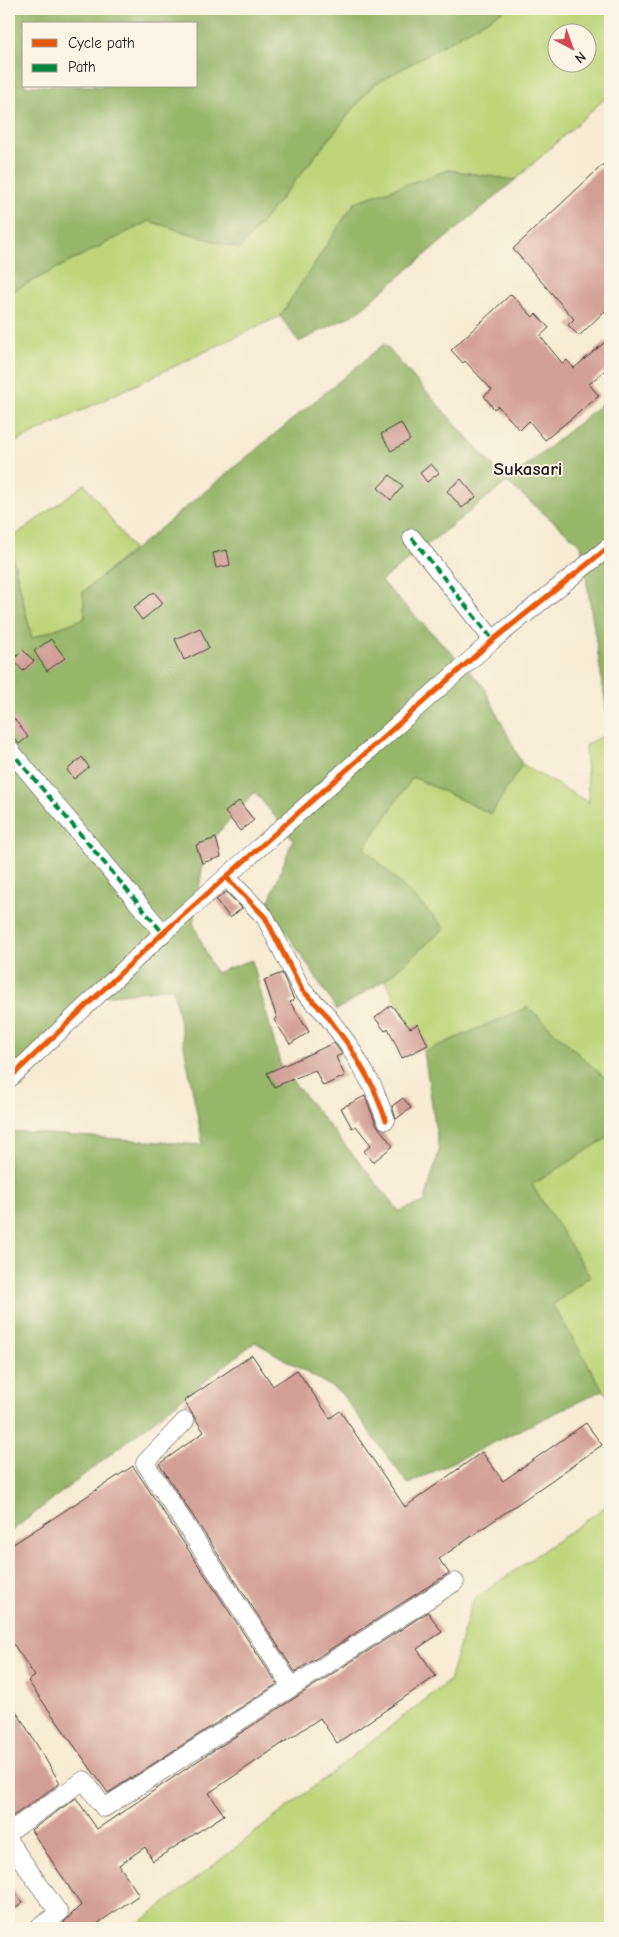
<svg xmlns="http://www.w3.org/2000/svg" width="619" height="1937" viewBox="0 0 619 1937" font-family="'Comic Neue',sans-serif">
	<style>
		.green { fill: #bed57a; stroke: #6d784b; fill-rule: evenodd }
		.forest { fill: #96b66a; stroke: #596943; fill-rule: evenodd }
		.building { fill: #d29f96 }
		.lines { fill: none; stroke-linecap: round; stroke-linejoin: round }
		.minor-casing { stroke: #3d3b37; stroke-width: 19 }
		.minor { stroke: #fff; stroke-width: 18 }
		.quiet { stroke: #00873e; stroke-width: 4; stroke-dasharray: 8 4; stroke-linecap: butt }
		.cycleway-casing { stroke: #fcf5e5; stroke-width: 8 }
		.cycleway { stroke: #e8590c; stroke-width: 5 }
		.labels { text-anchor: middle; dominant-baseline: central; stroke-width: 4; stroke-linejoin: round; paint-order: stroke }
		.quarter-label { font-size: 19px; font-weight: bold; fill: #1c1c1c; stroke: #fcf5e5 }
	</style>
	<rect width="100%" height="100%" fill="#fcf5e5"/>
	<filter id="ink" filterUnits="userSpaceOnUse"><feTurbulence type="fractalNoise" baseFrequency=".02" numOctaves="2"/><feDisplacementMap in="SourceGraphic" scale="10" xChannelSelector="R" yChannelSelector="G"/><feConvolveMatrix kernelMatrix="1 2 1 2 8 2 1 2 1" color-interpolation-filters="sRGB"/></filter>
	<filter id="wash" filterUnits="userSpaceOnUse"><feTurbulence type="fractalNoise" baseFrequency=".0096" numOctaves="4" result="noise"/><feDisplacementMap in="SourceGraphic" scale="20" xChannelSelector="R" yChannelSelector="G"/><feGaussianBlur stdDeviation="1.12" result="paint"/><feColorMatrix in="noise" values="0 0 0 0 0 0 0 0 0 0 0 0 0 0 0 0 0 1.4 0 .05"/><feComposite in="paint" operator="in"/></filter>
	<g filter="url(#wash)">
		<rect width="100%" height="100%" fill="#f7ebd3"/>
		<g class="green">
			<path d="M506,9H610V94L515,180L448,170L355,202L280,316L9,445V293L149,221L240,249L372,86ZM556,32H586V62H556Z"/>
			<path d="M85,484L133,549L83,592L85,618L32,638L9,540Z"/>
			<path d="M610,732V1083L528,1007L424,1052L385,980L445,928L364,848L413,777L491,814L522,764L589,803L585,745Z"/>
			<path d="M610,1136V1398L603,1390L553,1305L589,1276L532,1185Z"/>
			<path d="M610,1498V1928H133L449,1681L473,1600L605,1507Z"/>
		</g>
		<g class="forest">
			<path d="M9,9H506L372,86L240,249L149,221L9,293ZM24,24H196V86H24Z"/>
			<path d="M448,170L515,180L356,313L299,342L280,316L355,202Z"/>
			<path d="M384,344L507,482L610,397V732L581,545L507,482L381,581L483,685L522,764L491,814L413,777L364,848L445,928L385,980L337,1010L268,904L293,839L255,792L206,846L193,923L215,973L252,960L281,1067L399,1211L424,1202L439,1151L424,1052L528,1007L610,1083V1136L532,1185L590,1276L553,1305L603,1390L408,1484L340,1392L255,1342L9,1533V1131L203,1145L173,988L87,998L9,1086V544L32,638L85,618L83,592Z"/>
		</g>
		<g id="blocks">
			<g class="building">
				<path d="M610,158V306L579,336L568,325L574,319L513,249Z"/>
				<path d="M511,294L533,317L536,314L549,328L540,336L563,364L567,360L574,368L610,338V366L589,384L599,396L545,440L529,421L520,430L498,406L494,409L484,396L492,390L465,361L463,363L451,350Z"/>
				<path d="M401,423L410,440L391,451L381,434Z"/>
				<path d="M431,464L439,473L427,482L420,473Z"/>
				<path d="M390,475L403,486L391,500L378,488Z"/>
				<path d="M461,479L476,497L462,508L447,491Z"/>
				<path d="M227,550L230,565L216,568L213,553Z"/>
				<path d="M154,592L163,603L142,620L133,608Z"/>
				<path d="M200,628L209,648L184,660L175,639Z"/>
				<path d="M51,639L65,658L47,671L34,651Z"/>
				<path d="M23,650L34,661L23,671L13,660Z"/>
				<path d="M9,712L28,737L19,744L9,732Z"/>
				<path d="M82,757L89,767L74,779L67,770Z"/>
				<path d="M239,801L254,820L240,831L225,812Z"/>
				<path d="M216,838L221,857L202,863L196,845Z"/>
				<path d="M226,892L242,908L230,918L216,900Z"/>
				<path d="M282,973L294,1000L290,1002L309,1032L290,1044L274,1020L277,1018L264,980Z"/>
				<path d="M391,1005L410,1028L418,1024L428,1045L402,1058L388,1028L385,1031L375,1018Z"/>
				<path d="M334,1043L342,1054L336,1057L345,1076L323,1086L315,1070L274,1087L267,1073Z"/>
				<path d="M365,1096L376,1124L393,1146L373,1162L364,1151L371,1145L356,1126L352,1128L341,1108Z"/>
				<path d="M403,1098L411,1108L396,1119L392,1106Z"/>
				<path d="M252,1355L273,1386L297,1370L330,1418L340,1411L405,1507L482,1452L503,1481L586,1423L602,1445L439,1559L449,1573L295,1672L159,1464L204,1432L184,1401Z"/>
				<path d="M133,1466L277,1684L108,1793L28,1681L35,1676L14,1645L9,1648V1547Z"/>
				<path d="M428,1612L442,1632L417,1649L436,1676L337,1743L320,1718L209,1793L224,1815L153,1861L145,1847L119,1865L139,1895L91,1928H69L64,1922L81,1905L31,1830L76,1798L97,1829L208,1754Z"/>
				<path d="M9,1699L60,1783L9,1819Z"/>
				<path d="M9,1885L23,1902L9,1914Z"/>
			</g>
		</g>
	</g>
	<g filter="url(#ink)">
		<use href="#blocks" fill-opacity="0" stroke="#3d3b37" stroke-width="1"/>
		<g class="lines">
			<g class="minor-casing">
				<g id="minor">
					<path d="M412,538L493,640"/>
					<path d="M9,749L163,933"/>
					<path d="M226,877L265,917L302,990L325,1013L350,1047L373,1087L386,1120"/>
					<path d="M9,1079L163,933L493,640L610,546"/>
					<path d="M185,1421L145,1463L292,1687"/>
					<path d="M9,1832L84,1780L104,1808L455,1582"/>
					<path d="M9,1842L59,1913L38,1928"/>
				</g>
			</g>
			<use href="#minor" class="minor"/>
			<g class="quiet">
				<path d="M412,538L493,640"/>
				<path d="M9,749L163,933"/>
			</g>
			<g class="cycleway-casing">
				<g id="cycleway">
					<path d="M226,877L265,917L302,990L325,1013L350,1047L373,1087L386,1120"/>
					<path d="M9,1079L163,933L493,640L610,546"/>
				</g>
			</g>
			<use href="#cycleway" class="cycleway"/>
		</g>
	</g>
	<g class="labels">
		<g class="quarter-label">
			<text x="528" y="469">Sukasari</text>
		</g>
	</g>
	<rect width="619" height="1937" fill="none" stroke="#fcf5e5" stroke-width="30"/>
	<rect x="22" y="22" width="175" height="65" fill="#fcf5e5" stroke="#a29e95"/>
	<rect x="32" y="39" width="25" height="8" fill="#e8590c" stroke="#a29e95"/>
	<text x="68" y="48" font-size="15" fill="#1c1c1c">Cycle path</text>
	<rect x="32" y="64" width="25" height="8" fill="#00873e" stroke="#a29e95"/>
	<text x="68" y="72" font-size="15" fill="#1c1c1c">Path</text>
	<g transform="translate(572 48) rotate(139)"><circle r="24" fill="#fcf5e5" stroke="#a29e95"/>
	<path d="M0-4L9 19L0 12L-9 19Z" fill="#d1495b"/>
	<text y="-8" font-size="14" font-weight="bold" text-anchor="middle" fill="#1c1c1c">N</text>
	</g>
</svg>
